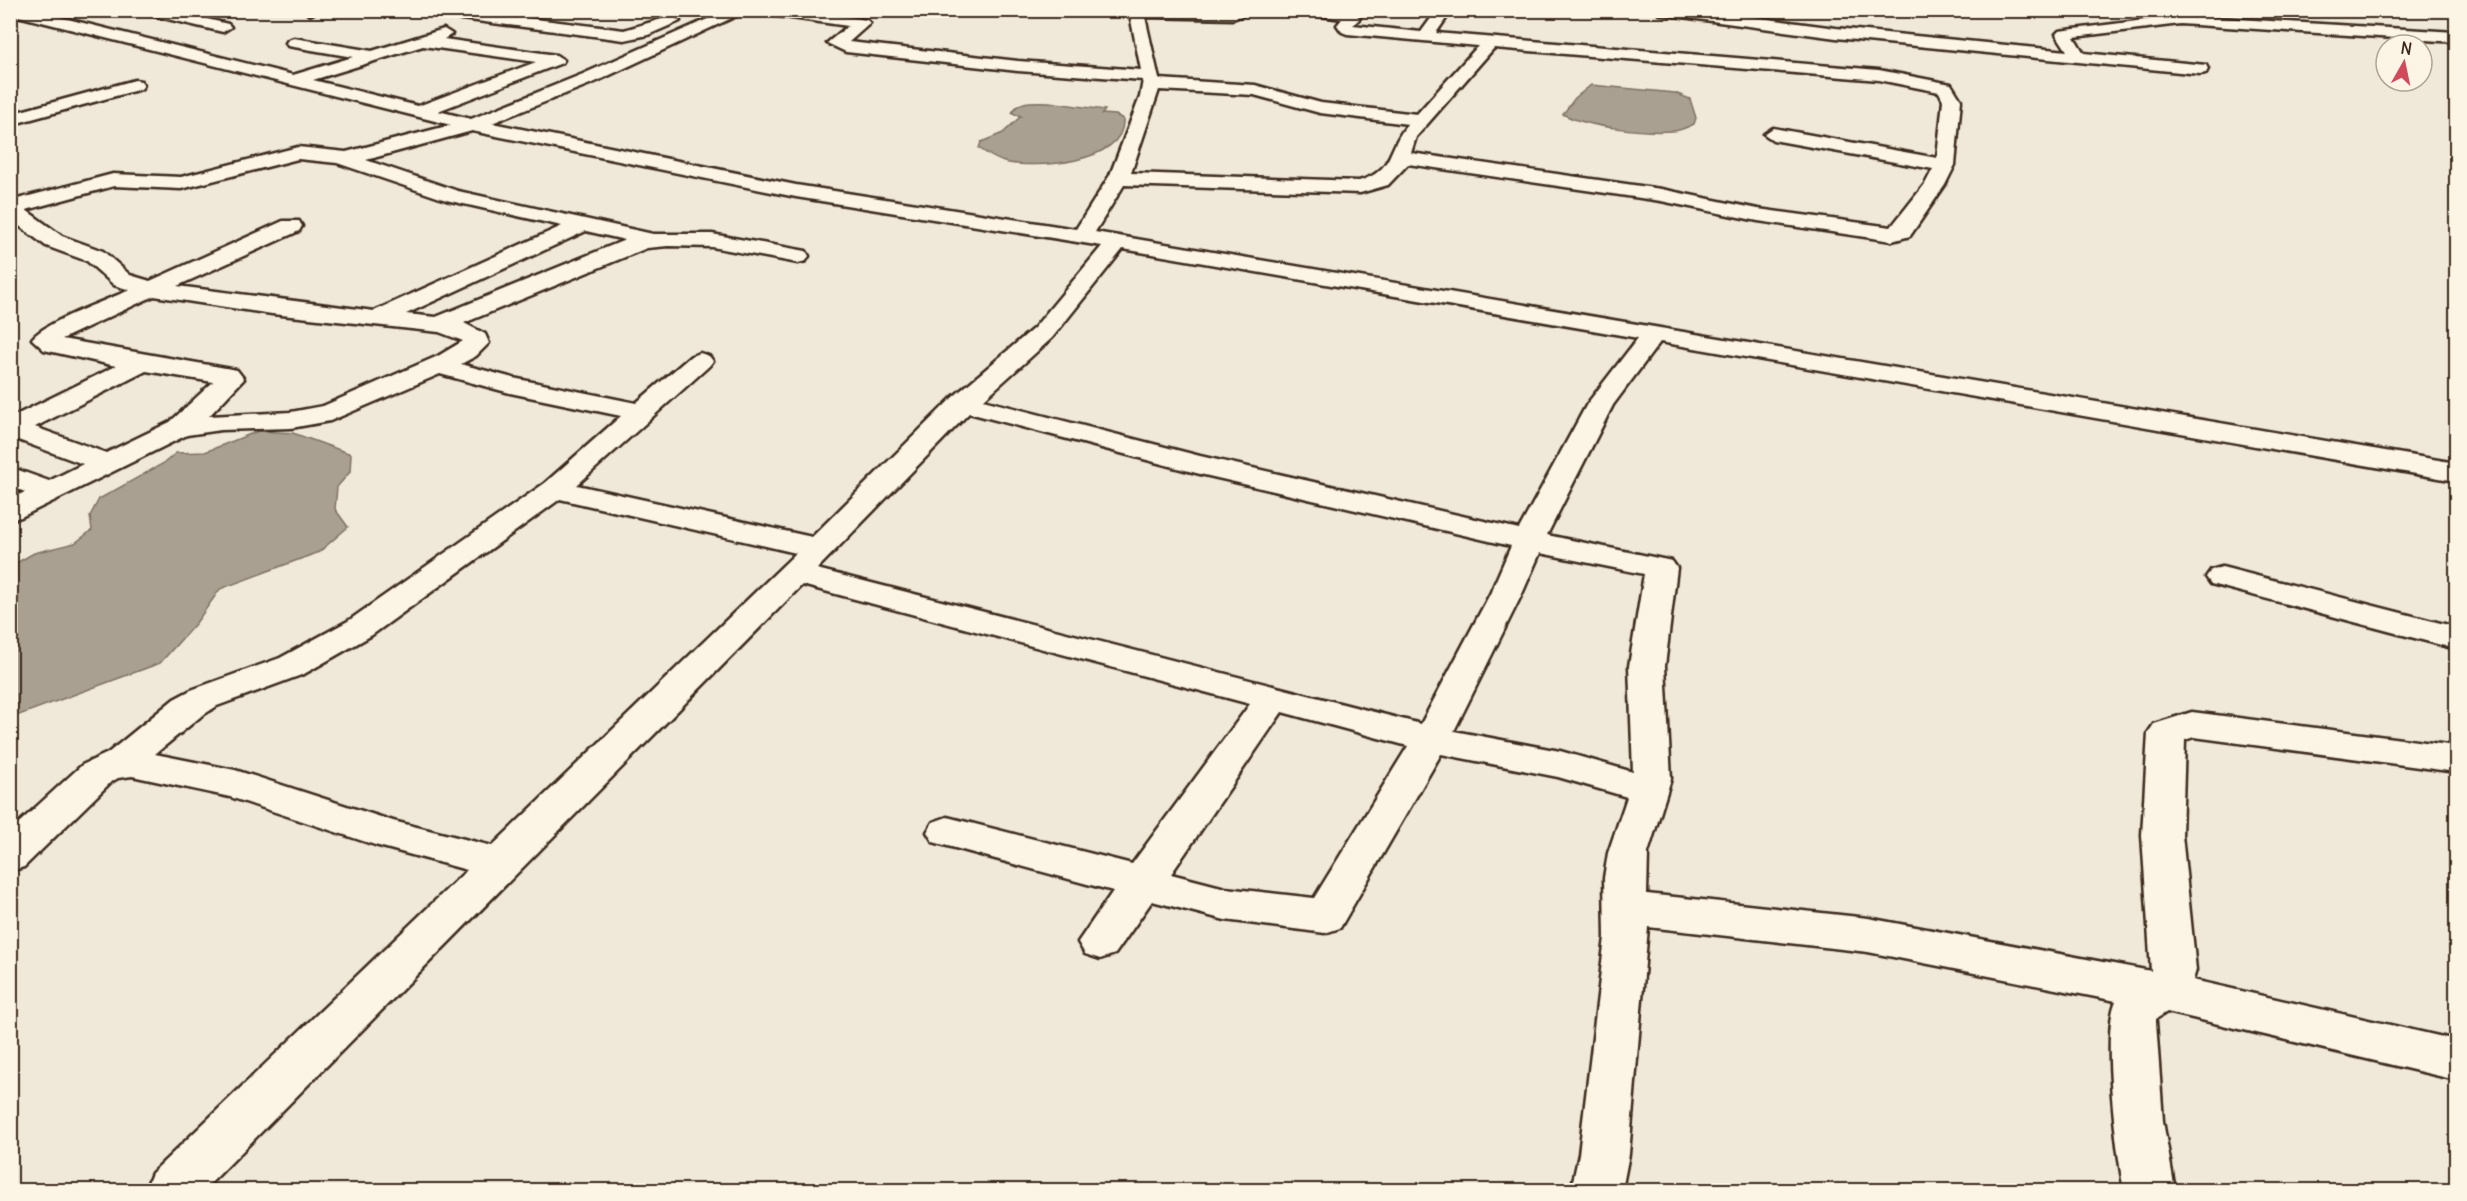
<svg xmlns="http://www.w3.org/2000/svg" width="2467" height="1201" viewBox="0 0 2467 1201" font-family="Delius,sans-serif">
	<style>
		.water { fill: #aaa091; stroke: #7e7163; stroke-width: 1.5 }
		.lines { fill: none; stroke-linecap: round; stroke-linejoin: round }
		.minor-casing { stroke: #3b2a1e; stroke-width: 5 }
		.minor { fill: #fcf5e5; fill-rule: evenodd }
	</style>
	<rect width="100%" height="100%" fill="#f0e9d9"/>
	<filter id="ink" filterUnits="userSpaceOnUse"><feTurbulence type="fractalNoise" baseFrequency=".0167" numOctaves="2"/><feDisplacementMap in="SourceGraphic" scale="12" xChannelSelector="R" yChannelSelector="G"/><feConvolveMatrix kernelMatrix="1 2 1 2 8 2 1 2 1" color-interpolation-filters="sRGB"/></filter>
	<g filter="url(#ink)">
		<g class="water">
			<path d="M1591,85L1675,93L1690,99L1696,118L1694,124C1687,127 1680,131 1672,131C1646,133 1585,127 1563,114L1575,98Z"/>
			<path d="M1049,102L1105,110L1102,114L1116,115L1123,119C1126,164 1034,169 1004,162C995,159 987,154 979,148L981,142L1003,133L1021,116L1012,113C1019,99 1035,102 1049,102Z"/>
			<path d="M258,431L293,433L351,454L350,472L337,487L335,509L348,527L319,552L220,589L196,623L160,663L11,718V566L34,553L75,543L92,530L90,516L99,499L164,463L176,453L205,452Z"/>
		</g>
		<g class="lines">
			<g class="minor-casing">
				<g id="minor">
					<path d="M10,10H31L293,75L353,57L288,46L286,43L288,40L294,38L372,51L444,29L452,34L444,39L556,55L564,60L562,63L438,111L471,119L583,74L728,10H749L595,82L492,123L796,185L1076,229L1110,175L1140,97L1143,80L1018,71L846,52L827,43L848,26L763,14L756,10H801L867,20L870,23L867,26L849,42L1018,61L1141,70L1129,10H1257L1233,19L1145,17L1159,79L1255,85L1321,103L1417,114L1478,46L1347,34L1342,32L1337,25L1342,19L1306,14L1299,10H1342L1354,13L1360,18L1353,25L1421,32L1437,10H1452L1436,33L1879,70L1951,84L1961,100L1955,165L1945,185L1910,236L1892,241L1758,221L1661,201L1408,164L1388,185L1360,193L1124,185L1095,232L2456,463V481L1660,342L1613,405L1547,535L1672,561L1677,568L1665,666L1671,779L1648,853L1647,894L1868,918L2151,971L2142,835L2148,733L2154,724L2192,712L2456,746V772L2194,737L2185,740L2182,835L2196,970L2193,980L2456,1040V1080L2167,1012L2156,1019V1022L2163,1121L2175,1190H2124C2117,1153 2101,1032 2116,1001L1868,952L1648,927L1629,1154L1622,1190H1571L1579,1154L1605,937L1604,878L1608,853L1627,797L1558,777L1441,754L1340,928L1325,933L1225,920L1152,901L1115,954L1100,959L1085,954L1078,942L1113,891L933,842L927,832L933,822L947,817L1132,864L1250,704L802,585L204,1190H145L152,1173L467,870L375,845L230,797L132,776L118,778L110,783L24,867L10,871V831L82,765L108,753L174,699L191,690L280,658L348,621L545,483L621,416L510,393L440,374L330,421L291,428L221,430L187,435L21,517L10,520V499L25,492L10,486V467L49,481L83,464L10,437V418L116,366L44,350L32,339C43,323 109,299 130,290L114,285L87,261L46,246L10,219V201L113,174L181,177L298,147L346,152L451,125L10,14ZM423,46L536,62L418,106L313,80ZM1494,48L1879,80L1939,92L1943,100L1937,158L1773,128L1764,134L1773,140L1933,169L1925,184L1891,227L1758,209L1661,189L1411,153L1416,137ZM1159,90L1254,95L1320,113L1408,124C1387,147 1395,171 1359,181L1131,173ZM472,131L796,197L1102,246L1034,328L953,397L812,537L577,485L709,366L713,361L709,356L700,353L691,356L636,403L513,378L461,364L476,356L489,343L485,334L464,323L647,248L668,246L712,247L798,263L806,261L809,256L806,251L712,234H653L458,191L366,160ZM298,159L337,163L446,200L562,226L374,311L177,286L299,231L302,226L299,221H283L150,281L130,275L103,251L62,236L26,210L114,186L181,189ZM586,231L625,240L436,317L406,314ZM1123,249L1638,338L1587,404L1519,529L1200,456L983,400L1052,338ZM154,296L272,314L439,332L463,341L438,356L323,406L291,412L209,416L244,379L237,370L62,339ZM146,371L213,382L170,422L106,453L35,427ZM969,413L1200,474L1511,546L1490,594L1421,724L817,569ZM560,499L796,553L492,846L393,821L235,770L155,754L200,717L217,706L304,674L372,635ZM1540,553L1644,574L1629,666L1633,772L1560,751L1454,731L1522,594ZM1282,712L1408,746L1314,898L1225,888L1171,874Z"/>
					<path d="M169,10L228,24L231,27L223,32L146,14L144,11Z"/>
					<path d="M302,10H317V11L310,15Z"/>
					<path d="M416,10H463L624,30L672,16L680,21L648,35L624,40L423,14Z"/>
					<path d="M1653,10H1698L1836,28L2067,51L2056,34L2059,31L2160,18L2153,10H2169L2188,16L2456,32V42L2180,24L2074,37L2084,53L2206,65L2208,69L2206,73L2200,74L1836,38L1660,14Z"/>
					<path d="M135,80L141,81L144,85L141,89L10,125V114Z"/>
					<path d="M2222,567L2456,627V649L2211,584L2206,577L2211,570Z"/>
				</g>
			</g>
			<use href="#minor" class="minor"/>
		</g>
	</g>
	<rect width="2467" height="1201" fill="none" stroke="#fcf5e5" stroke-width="36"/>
	<rect x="18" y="18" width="2431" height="1165" fill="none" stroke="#3b2a1e" stroke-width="2" filter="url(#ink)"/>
	<g transform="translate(2404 63) rotate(9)"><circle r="28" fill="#fcf5e5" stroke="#afa495" stroke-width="1.5"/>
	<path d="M0-4.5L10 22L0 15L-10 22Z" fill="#d1495b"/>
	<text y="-9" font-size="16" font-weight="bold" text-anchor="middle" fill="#3b2a1e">N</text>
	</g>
</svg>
